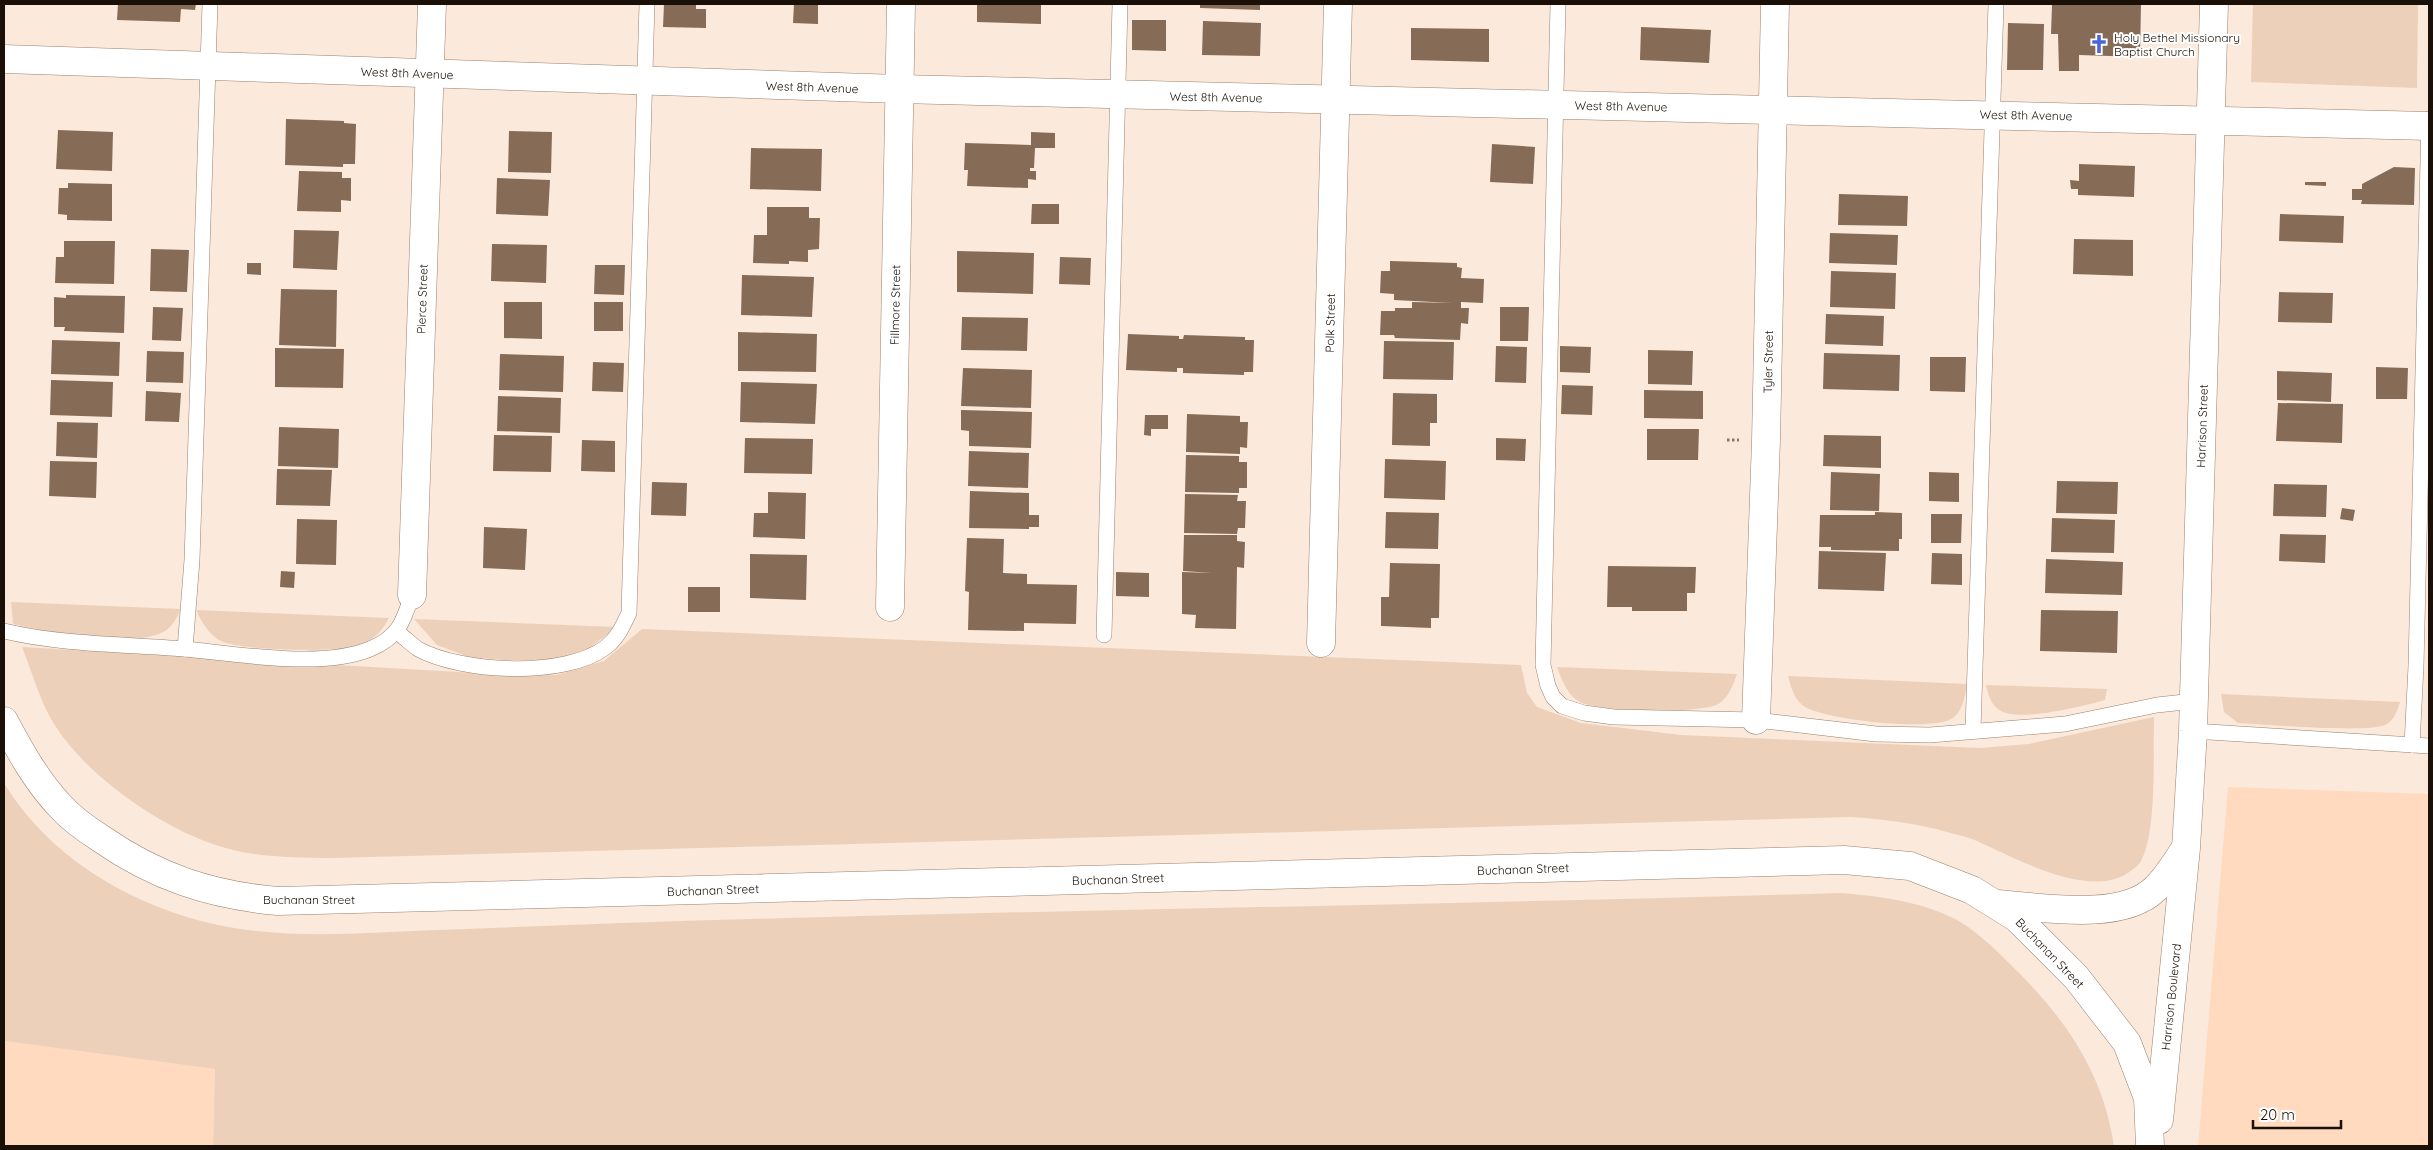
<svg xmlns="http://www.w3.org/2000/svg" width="2433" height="1150" viewBox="0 0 2433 1150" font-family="Quicksand,sans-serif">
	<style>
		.built { fill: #ffdabe }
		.green { fill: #edd0b9 }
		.building { fill: #866c57 }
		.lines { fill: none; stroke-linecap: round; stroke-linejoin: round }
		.lane-casing { stroke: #9c816c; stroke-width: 16 }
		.street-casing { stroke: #9c816c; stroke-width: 29 }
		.secondary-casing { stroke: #9c816c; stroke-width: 29 }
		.path { stroke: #85776c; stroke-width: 3; stroke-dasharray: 2.5 2.5; stroke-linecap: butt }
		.lane { stroke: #fff; stroke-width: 15 }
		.street { stroke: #fff; stroke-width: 28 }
		.secondary { stroke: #fff; stroke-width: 28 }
		.labels { text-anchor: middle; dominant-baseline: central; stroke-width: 4; stroke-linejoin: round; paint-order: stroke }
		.poi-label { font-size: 12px; fill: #1a1008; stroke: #fff; text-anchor: start }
		.street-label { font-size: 12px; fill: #1a1008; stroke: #fff }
	</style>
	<rect width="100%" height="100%" fill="#fbe9db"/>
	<g class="built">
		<path d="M2228,787L2429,794V1146H2198Z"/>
		<path d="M4,1041L215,1069L213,1146H4Z"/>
	</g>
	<g class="green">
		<path d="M2253,4H2418L2417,88L2251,82Z"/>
		<path d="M11,602L181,609C177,617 173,626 165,631C132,650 50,632 13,624Z"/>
		<path d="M196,610L389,618C382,631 374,640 359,645C339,653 237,651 219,640C207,632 202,622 196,610Z"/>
		<path d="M414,619L617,627L588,649L555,660H502L469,657L437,645Z"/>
		<path d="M642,629L1521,665L1527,693L1537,707L1581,723L1681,735L1980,748L2029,744L2154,717C2153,753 2157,829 2142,859C2140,864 2136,867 2132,870C2094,902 2017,859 1979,842C1969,837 1957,835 1947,832C1915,823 1882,819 1850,817L332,858C295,857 256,858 219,846C163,829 88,777 56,727C40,703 33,674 22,647L493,674L556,675L604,661Z"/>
		<path d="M1557,667L1737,674C1733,685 1729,696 1720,703C1703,715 1602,711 1582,703C1568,697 1562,680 1557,667Z"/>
		<path d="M1788,676L1967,684C1965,695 1963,711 1953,718C1932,732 1831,720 1807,708C1795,702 1791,688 1788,676Z"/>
		<path d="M1986,685L2107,689L2105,700C2083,706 2021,722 2001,711C1991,706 1988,694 1986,685Z"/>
		<path d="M2221,694L2400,702C2397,711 2395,719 2387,724C2373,734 2261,724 2238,723L2224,712Z"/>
		<path d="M4,783C47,854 122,900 201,921C277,941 359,933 437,930C541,926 645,922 750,919C1113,909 1477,904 1840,893C1878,896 1920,901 1955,919C1975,930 1992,946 2008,962C2062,1014 2103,1070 2114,1146H213L215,1069L4,1041Z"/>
	</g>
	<g class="building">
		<path d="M118,4H196L195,10L181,9L180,22L117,20Z"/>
		<path d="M664,4H696V9H706V28L663,27Z"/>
		<path d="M794,4L818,5V24L793,23Z"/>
		<path d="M977,4H1041V24L977,22Z"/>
		<path d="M1200,4H1260V10L1200,8Z"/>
		<path d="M2060,4H2141L2140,57L2079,55V71H2059L2058,34H2051L2052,5Z"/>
		<path d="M1132,20H1166V51L1132,50Z"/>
		<path d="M1203,21L1261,23L1260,56L1202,55Z"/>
		<path d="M2008,23L2044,24L2043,70H2007Z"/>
		<path d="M1641,27L1711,30L1709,63L1640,60Z"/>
		<path d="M1411,28L1489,29V62L1411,60Z"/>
		<path d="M286,119L344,121V123L356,124L355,164H343V167L285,165Z"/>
		<path d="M58,130L113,132L112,171L56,169Z"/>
		<path d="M509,131L552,132L551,173L508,172Z"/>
		<path d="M1031,132L1055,133V148H1035L1034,168H1030V171H1036V180L1028,179V188L967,186L968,170H964L965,143L1031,145Z"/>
		<path d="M1492,144L1535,147L1533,184L1490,182Z"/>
		<path d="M751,148L822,149L821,191L750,189Z"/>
		<path d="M2079,164L2135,166L2134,197L2078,195V189H2071L2070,180L2079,181Z"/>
		<path d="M2394,167L2415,168L2414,205L2361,204L2362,200H2352V189H2362V184Z"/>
		<path d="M299,171L342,172V178H351V201L341,200V212L297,211Z"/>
		<path d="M497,178L550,180L548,216L496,214Z"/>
		<path d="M2305,182H2326V186L2305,185Z"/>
		<path d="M68,183L112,184V221L67,220V215L58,214L59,188H68Z"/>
		<path d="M1839,194L1908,196L1907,226L1838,225Z"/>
		<path d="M1032,204H1059V224H1031Z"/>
		<path d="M767,207H809V218H820L819,249L808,250V262L789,261V264L753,263L754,235H767Z"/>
		<path d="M2280,214L2344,216L2343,243L2279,241Z"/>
		<path d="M294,230L339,231L337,270L293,268Z"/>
		<path d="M1830,233L1898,235L1897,265L1829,263Z"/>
		<path d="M2074,239L2133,240V276L2073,274Z"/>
		<path d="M64,241H115L114,284L55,283L56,257H64Z"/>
		<path d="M492,244L547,245L546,283L491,281Z"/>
		<path d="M151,249L189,250L187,292L150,291Z"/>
		<path d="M957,251L1034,253L1033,294L957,292Z"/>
		<path d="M1060,257L1091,258L1090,285L1059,284Z"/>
		<path d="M1390,261L1457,263V267L1462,268L1461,278L1484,279L1483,303L1461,302V308H1469L1468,324L1461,323L1460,340L1395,338L1394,335H1380L1381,311H1395V308H1412V302L1453,303L1394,300V294L1380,293L1381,271H1390Z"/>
		<path d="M247,263H261V275L247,274Z"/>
		<path d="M595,265H625L624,295L594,294Z"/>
		<path d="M1831,271L1896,273L1895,309L1830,307Z"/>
		<path d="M742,275L814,277L812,317L741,315Z"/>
		<path d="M281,289L337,290L336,347L279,345Z"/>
		<path d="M2279,292L2333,293L2332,323L2278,322Z"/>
		<path d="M66,295L125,296L124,333L64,331L65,327H54V297L66,298Z"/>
		<path d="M504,302H542V339L504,338Z"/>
		<rect x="594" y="302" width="29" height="29"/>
		<path d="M153,307L183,308L181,341L152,340Z"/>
		<path d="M1500,307H1529L1528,341H1500Z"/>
		<path d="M1826,314L1884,316L1883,346L1825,344Z"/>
		<path d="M962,317L1028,318L1027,351L961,350Z"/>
		<path d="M738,332L817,334L816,372L738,371Z"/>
		<path d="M1128,334L1179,336V339H1183L1184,335L1245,337V340H1254L1253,372H1244V375L1183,373V368H1177V372L1126,370Z"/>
		<path d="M52,340L120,342L119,376L51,374Z"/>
		<path d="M1384,341L1454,342L1453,380L1383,379Z"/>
		<path d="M1496,346L1527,347L1526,383L1495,382Z"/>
		<path d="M1560,346L1591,347L1590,373L1560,372Z"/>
		<path d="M275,348L344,349L343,388L275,387Z"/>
		<path d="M1648,350L1693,351L1692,385L1648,384Z"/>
		<path d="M147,351L184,352L183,383L146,382Z"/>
		<path d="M1824,353L1900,355L1899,391L1823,389Z"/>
		<path d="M500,354L564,356L563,392L499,390Z"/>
		<path d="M1930,357H1966L1965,392L1930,391Z"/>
		<path d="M593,362L624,363L623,392L592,391Z"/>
		<path d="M2376,367L2408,368L2407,399H2376Z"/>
		<path d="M963,368L1032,370L1031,408L961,406Z"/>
		<path d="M2277,371L2332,373L2331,402L2277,400Z"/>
		<path d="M51,380L113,382L112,417L50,415Z"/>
		<path d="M741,382L817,384L815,424L740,422Z"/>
		<path d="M1562,385L1593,386L1592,415L1561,414Z"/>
		<path d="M1644,390L1703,391V419L1644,418Z"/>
		<path d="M146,391L181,393L179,422L145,421Z"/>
		<path d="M1393,393L1437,394V423H1430V446L1392,445Z"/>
		<path d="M498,396L561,398L560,433L497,431Z"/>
		<path d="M2278,403L2343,404L2342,443L2276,441Z"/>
		<path d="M961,410L1032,412L1031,448L969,446V431L961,430Z"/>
		<path d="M1187,414L1240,416V422H1248L1247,448L1240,447V454L1186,452Z"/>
		<path d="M1145,415H1168V429H1151V436L1144,435Z"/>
		<path d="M57,422L98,423L97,458L56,456Z"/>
		<path d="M279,427L339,429L338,468L278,466Z"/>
		<path d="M1647,429H1699L1698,460H1647Z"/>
		<path d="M494,435L552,436L551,472L493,471Z"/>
		<path d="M1824,435L1881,436V468L1823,466Z"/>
		<path d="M745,438L813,439L812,474L744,473Z"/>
		<path d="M1496,438L1526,439L1525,461L1496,460Z"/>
		<path d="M582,440L615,441V472L581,471Z"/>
		<path d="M969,451L1029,453L1028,488L968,486Z"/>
		<path d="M1186,455L1239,456V462H1247V488H1239V493L1185,492Z"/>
		<path d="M1385,459L1446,461L1445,500L1384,498Z"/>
		<path d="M50,461L97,462L96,498L49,496Z"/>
		<path d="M277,469L332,470L330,506L276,505Z"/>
		<path d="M1831,472L1880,474L1879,511L1830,510Z"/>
		<path d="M1929,472L1959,473V502L1929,501Z"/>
		<path d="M2057,481L2118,482L2117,514L2056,513Z"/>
		<path d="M652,482L687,483L686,516L651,515Z"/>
		<path d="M2274,484L2327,485L2326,517L2273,516Z"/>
		<path d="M970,491L1029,493V515H1039V527H1029V529L969,528Z"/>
		<path d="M768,492L806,493L805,539L753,537L754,513H768Z"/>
		<path d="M1185,494L1238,495L1237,501H1246L1245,528H1238L1237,534L1184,533Z"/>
		<path d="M2342,508L2355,510L2353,521L2340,519Z"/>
		<path d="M1386,512L1439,513L1438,549L1385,548Z"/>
		<path d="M1875,512L1902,513V539H1899V551L1831,550V547H1819L1820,515H1875Z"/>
		<path d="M1931,514H1962L1961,543H1931Z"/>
		<path d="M2052,518L2115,520L2114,553L2051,552Z"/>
		<path d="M297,519L337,520L336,565L296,564Z"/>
		<path d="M484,527L527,529L525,570L483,568Z"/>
		<path d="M2280,534L2326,535L2325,563L2279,561Z"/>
		<path d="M1184,535H1237V541L1245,542L1244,568L1237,567L1236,629L1195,628L1196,615L1182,614V572L1212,573L1183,571Z"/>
		<path d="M967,538L1004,539L1003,573L1027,574V584L1077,585L1076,624L1024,623V631L968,630L969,592L965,591Z"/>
		<path d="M1819,551L1886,553L1884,591L1818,589Z"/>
		<path d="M1932,553L1962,554V585L1931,584Z"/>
		<path d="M750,554L807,555L806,600L750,598Z"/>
		<path d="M2046,559L2123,562L2122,595L2045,593Z"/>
		<path d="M1390,563L1440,564L1439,618H1431V628L1381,626V597H1389Z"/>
		<path d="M1608,566L1696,567L1695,593H1687V611H1632V607H1607Z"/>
		<path d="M281,571L295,572L294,588L280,587Z"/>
		<path d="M1116,572L1149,573V597L1116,596Z"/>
		<rect x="688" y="587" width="32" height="25"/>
		<path d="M2041,610L2118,611L2117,653L2040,651Z"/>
	</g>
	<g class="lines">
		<g class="lane-casing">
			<g id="lane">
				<path d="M1558,4L1543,665L1548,686L1553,697L1562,706L1584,713L1614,717L1756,720L1876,734L1930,735L2065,724L2157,705L2194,701"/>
				<path d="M4,631C63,645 125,644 185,649C237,654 322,669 370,649C399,637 403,622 412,595"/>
				<path d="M397,632C404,637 411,644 418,649C462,673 566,678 606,647C618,638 623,625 629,613L647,4"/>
				<path d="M1104,635L1120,4"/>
				<path d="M185,649L192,560L210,4"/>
				<path d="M1973,731L1996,4"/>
				<path d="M2193,731L2429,746"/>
				<path d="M2412,745L2416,666L2429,119"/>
			</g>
		</g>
		<g class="street-casing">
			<g id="street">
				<path d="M412,595L432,4"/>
				<path d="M890,607L901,4"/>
				<path d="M1321,643L1338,4"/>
				<path d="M1756,720L1766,441L1775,4"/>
			</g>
		</g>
		<g class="secondary-casing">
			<g id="secondary">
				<path d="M4,59L899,89L2429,126"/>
				<path d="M4,721C20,751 37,782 61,807C72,819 86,829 100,838C156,877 210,895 278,901L1844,860L1910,866L1972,890L2017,918L2076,977L2127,1043L2148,1098L2150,1146"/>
				<path d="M1996,904C2041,907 2121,922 2155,889C2167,878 2176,862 2185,849"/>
				<path d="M2159,1120L2186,848L2193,731L2214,4"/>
			</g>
		</g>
		<path class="path" d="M1727,440H1739"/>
		<use href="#lane" class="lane"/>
		<use href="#street" class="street"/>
		<use href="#secondary" class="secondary"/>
	</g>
	<defs>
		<g id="church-bare" transform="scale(1.5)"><path d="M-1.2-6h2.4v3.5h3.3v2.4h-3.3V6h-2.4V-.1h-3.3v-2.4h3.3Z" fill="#4965d9" stroke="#fff" stroke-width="2.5" paint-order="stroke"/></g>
	</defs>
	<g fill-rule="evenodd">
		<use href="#church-bare" x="2099" y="44"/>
	</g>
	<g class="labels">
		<g class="poi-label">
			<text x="2114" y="37">Holy Bethel Missionary<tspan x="2114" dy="14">Baptist Church</tspan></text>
		</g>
		<g class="street-label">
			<text transform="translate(407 73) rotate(2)">West 8th Avenue</text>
			<text transform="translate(812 87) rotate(2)">West 8th Avenue</text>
			<text transform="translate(1216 97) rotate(1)">West 8th Avenue</text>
			<text transform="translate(1621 106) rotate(1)">West 8th Avenue</text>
			<text transform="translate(2026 115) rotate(1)">West 8th Avenue</text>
			<text transform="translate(422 299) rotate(-88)">Pierce Street</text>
			<text transform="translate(895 305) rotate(-89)">Fillmore Street</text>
			<text transform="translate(1330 323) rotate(-89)">Polk Street</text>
			<text transform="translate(1768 362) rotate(-89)">Tyler Street</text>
			<text transform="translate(2202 426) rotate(-88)">Harrison Street</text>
			<text transform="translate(1523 869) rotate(-2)">Buchanan Street</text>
			<text transform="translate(1118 879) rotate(-2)">Buchanan Street</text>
			<text transform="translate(713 890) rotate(-2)">Buchanan Street</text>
			<text x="309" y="899">Buchanan Street</text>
			<text transform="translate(2050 953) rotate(46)">Buchanan Street</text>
			<text transform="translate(2171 997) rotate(-84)">Harrison Boulevard</text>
		</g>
	</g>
	<rect width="2433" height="1150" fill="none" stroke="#1a1008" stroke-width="10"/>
	<path d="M2253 1120v8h88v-8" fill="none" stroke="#1a1008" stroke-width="2.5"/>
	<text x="2260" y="1120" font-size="15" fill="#1a1008" stroke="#ffffff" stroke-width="4" paint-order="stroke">20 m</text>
</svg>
